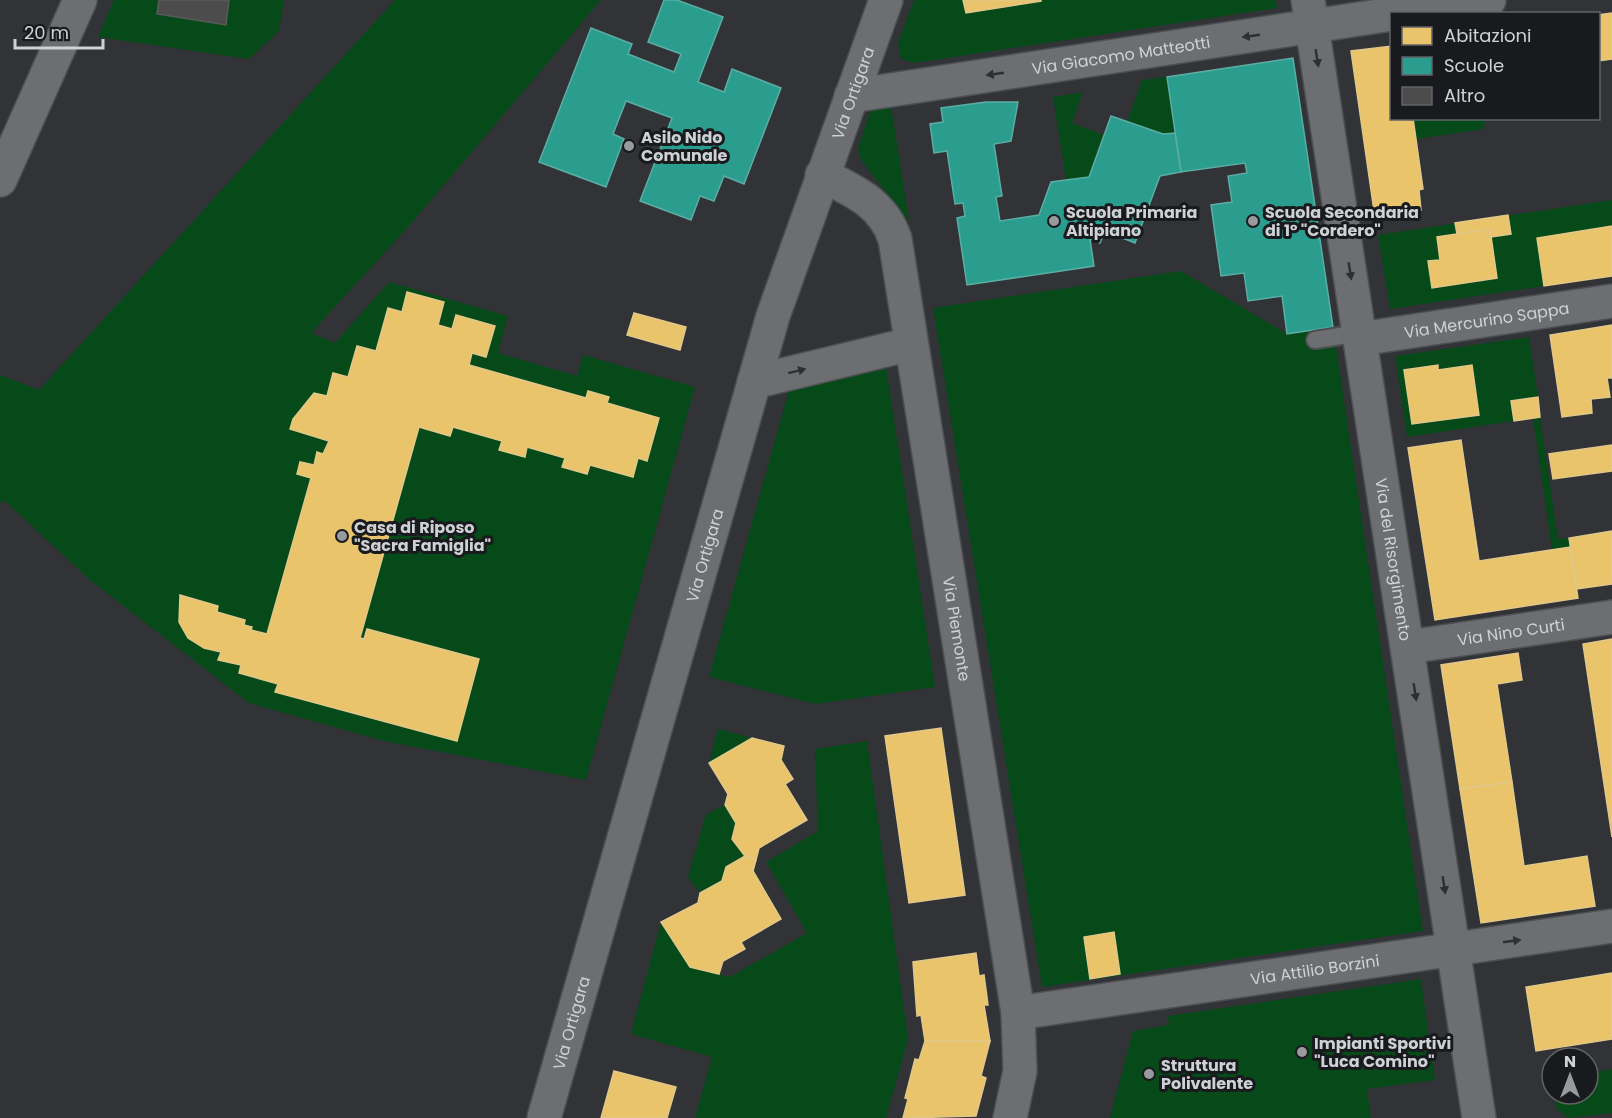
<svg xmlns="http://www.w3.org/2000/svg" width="1612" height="1118" viewBox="0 0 1612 1118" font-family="Poppins,sans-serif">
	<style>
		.green { fill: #074a19 }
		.homes { fill: #e9c46a; stroke: #e1c88a; stroke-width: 1.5 }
		.schools { fill: #2a9d8f; stroke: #5cada4; stroke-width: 1.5 }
		.building { fill: #4c4c4d; stroke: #5a5a5b; stroke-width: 1.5 }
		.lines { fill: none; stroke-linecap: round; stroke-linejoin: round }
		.lane-casing { stroke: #4d4f52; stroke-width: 20 }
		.street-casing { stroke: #4d4f52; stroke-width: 36 }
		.secondary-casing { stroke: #4d4f52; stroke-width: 36 }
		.lane { stroke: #6d6e71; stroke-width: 16 }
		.street { stroke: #6d6e71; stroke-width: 33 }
		.secondary { stroke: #6d6e71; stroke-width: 33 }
		.oneway { fill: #2e2f32 }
		.poi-dot { fill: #989a9d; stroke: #191a1d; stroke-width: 2 }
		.labels { text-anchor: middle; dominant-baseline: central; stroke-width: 6; stroke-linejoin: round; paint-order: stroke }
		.street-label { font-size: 16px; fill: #cfd1d5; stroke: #191a1d }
		.poi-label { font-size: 16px; font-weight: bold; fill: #cfd1d5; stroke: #191a1d; text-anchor: start }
	</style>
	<rect width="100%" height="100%" fill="#313336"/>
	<g class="green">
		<path d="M114,0H284L279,31L249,59L98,37Z"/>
		<path d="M395,0H601L408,227L311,333L335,343L389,282L508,316L498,353L577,376L583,355L695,387L586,780L384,741L249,703L90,580L4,500L0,504V375L39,390Z"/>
		<path d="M914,0H1276L1277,8L914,63L901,59L898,44Z"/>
		<path d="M1167,77L1175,133L1163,134L1127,122L1142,80Z"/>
		<path d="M1083,92L1072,123L1104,135L1089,177L1066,180L1053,97Z"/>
		<path d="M891,105L909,222L861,160L858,148L872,106Z"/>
		<path d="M1413,119H1485L1484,129L1416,139Z"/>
		<path d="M1612,200V226L1537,238L1544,286L1390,309L1378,235Z"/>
		<path d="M1181,271L1287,334L1333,327L1423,931L1042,987L933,308Z"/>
		<path d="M1529,337L1538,397L1511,401L1514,421L1407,437L1395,356Z"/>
		<path d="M885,361L935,687L816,704L709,677L791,383Z"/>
		<path d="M1540,417L1558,539L1569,538L1570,547L1552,550L1533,418Z"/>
		<path d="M718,729L752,738L709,763Z"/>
		<path d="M867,741L908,1039L886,1118H695L712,1057L631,1034L661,922L690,967L730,977L807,933L766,862L818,831L815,749Z"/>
		<path d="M725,805L736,823L733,839L745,856L727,867L722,881L700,893L688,877L706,814Z"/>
		<path d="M1421,979L1435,1080L1367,1089L1371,1118H1110L1133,1031L1169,1025L1168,1016Z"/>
		<path d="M1612,1069V1113L1568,1118L1557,1109L1554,1094H1588V1073Z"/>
	</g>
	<g class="homes">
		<path d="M963,0H1041V1L966,13Z"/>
		<path d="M1612,13V59L1598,61V15Z"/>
		<path d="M1392,46V118H1413L1423,189L1419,190L1421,210L1396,213L1395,208L1374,211L1351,51Z"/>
		<path d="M1508,215L1511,234L1491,237L1490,229L1457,234L1455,223Z"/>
		<path d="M1612,226V276L1544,286L1537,238Z"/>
		<path d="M1490,229L1497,278L1432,288L1428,261L1440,260L1437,237Z"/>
		<path d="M407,292L444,302L438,325L452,329L456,315L495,326L486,357L472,353L469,365L586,398L588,391L609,397L607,403L659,418L647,461L638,458L633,477L590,465L587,474L562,467L565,458L527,447L525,457L499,450L502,441L453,427L450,436L419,427L360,638L364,639L367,629L479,659L457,741L275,692L278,684L239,673L241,665L218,660L221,652L204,648L188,638L179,622L180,595L218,606L217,612L245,620L244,625L252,627L251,630L267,634L311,478L297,474L300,462L314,465L317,452L323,454L329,441L290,429L293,419L314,393L327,396L333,373L348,377L357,346L376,351L388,308L402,312Z"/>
		<path d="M634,313L686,327L680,350L627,335Z"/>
		<path d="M1612,325V378H1607L1610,397L1591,399L1592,413L1562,417L1550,335Z"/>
		<path d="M1438,365V370L1472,365L1479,415L1412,424L1404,370Z"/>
		<path d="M1538,397L1540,417L1514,421L1511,401Z"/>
		<path d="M1461,440L1479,561L1570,547L1578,598L1435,620L1408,448Z"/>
		<path d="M1612,445V471L1553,479L1549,454Z"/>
		<path d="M1612,531V584L1577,589L1569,538Z"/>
		<path d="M1612,639V837L1583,644Z"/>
		<path d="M1518,653L1522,680L1497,684L1512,782L1460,789L1441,665Z"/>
		<path d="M941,728L965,895L909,903L885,736Z"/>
		<path d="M752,738L784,746L781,760L793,779L785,784L807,820L759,848L756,860L745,856L732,839L736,823L725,805L728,794L709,763Z"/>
		<path d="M1512,782L1524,866L1587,856L1595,906L1481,923L1460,789Z"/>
		<path d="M745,856L756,860L753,871L781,919L741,942L745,949L723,961L719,974L690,967L661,922L698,903L700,893L722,881L726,867Z"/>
		<path d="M1114,932L1120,974L1090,979L1084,937Z"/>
		<path d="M976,953L979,976L984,975L988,1005H984L990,1041H925L921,1015L917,1016L913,962Z"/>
		<path d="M1612,973V1039L1536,1051L1526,987Z"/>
		<path d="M925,1041H990L981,1076L986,1078L976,1116L903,1118L908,1099L905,1098L915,1059L919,1060Z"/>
		<path d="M614,1071L676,1087L667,1118H601Z"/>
	</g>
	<g class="schools">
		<path d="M664,0H677L723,17L698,82L724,92L732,69L781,88L744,184L724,176L714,201L700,196L691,220L640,201L672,118L626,101L613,134L624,139L606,187L539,162L591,28L632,44L628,54L674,72L681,54L648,42Z"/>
		<path d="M1293,58L1333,327L1287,334L1282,296L1248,301L1244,273L1221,276L1211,205L1232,202L1228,176L1247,173L1245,163L1181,172L1167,77Z"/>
		<path d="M986,102H1018L1011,141L994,144L1002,196L996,197L1000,221L1039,215L1051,182L1089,177L1111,116L1163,134L1175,133L1181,172L1160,176L1135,243L1105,231L1100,243L1090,239L1094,266L967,285L957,218L965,216L963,203L955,204L947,151L934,153L930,124L943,122L941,108Z"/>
	</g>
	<path class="building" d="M159,0H229L226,25L157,14Z"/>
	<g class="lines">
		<g class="lane-casing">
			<path id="lane" d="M1315,340L1359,333"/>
		</g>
		<g class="street-casing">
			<g id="street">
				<path id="s1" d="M1308,0L1479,1118"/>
				<path d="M1397,14L1489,0"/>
				<path id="s2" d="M851,96L1392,14"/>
				<path id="s3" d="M822,175C854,191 883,203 895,239L1018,1013L1020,1071L1010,1118"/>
				<path d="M0,180L80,0"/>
				<path id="s4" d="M1360,339L1612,301"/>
				<path d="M754,382L911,344"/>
				<path id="s5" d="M1408,647L1612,617"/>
				<path id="s6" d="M1018,1013L1612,926"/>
			</g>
		</g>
		<g class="secondary-casing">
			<g id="secondary">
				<path id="s7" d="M544,1118L773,316L886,0"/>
			</g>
		</g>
		<use href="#lane" class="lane"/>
		<use href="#street" class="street"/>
		<use href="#secondary" class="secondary"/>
	</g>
	<defs><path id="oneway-solid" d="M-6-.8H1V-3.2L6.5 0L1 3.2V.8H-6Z" transform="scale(1.5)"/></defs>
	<g class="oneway">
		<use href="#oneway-solid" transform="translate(1251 36) rotate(172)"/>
		<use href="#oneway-solid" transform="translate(1317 58) rotate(81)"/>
		<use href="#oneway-solid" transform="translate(995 74) rotate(172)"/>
		<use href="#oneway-solid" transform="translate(1350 271) rotate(81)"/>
		<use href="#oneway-solid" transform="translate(797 371) rotate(-14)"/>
		<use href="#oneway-solid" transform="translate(1415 692) rotate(81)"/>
		<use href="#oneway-solid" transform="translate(1444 885) rotate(81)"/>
		<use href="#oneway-solid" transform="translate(1512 941) rotate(-8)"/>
	</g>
	<g class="poi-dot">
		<circle cx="629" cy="146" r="6"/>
		<circle cx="1054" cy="221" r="6"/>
		<circle cx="1253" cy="221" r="6"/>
		<circle cx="342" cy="536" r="6"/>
		<circle cx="1302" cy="1052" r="6"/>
		<circle cx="1149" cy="1074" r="6"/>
	</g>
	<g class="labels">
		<g class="street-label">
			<text stroke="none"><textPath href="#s2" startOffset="273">Via Giacomo Matteotti</textPath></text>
			<text stroke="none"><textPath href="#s7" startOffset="1071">Via Ortigara</textPath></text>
			<text stroke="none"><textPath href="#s4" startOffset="128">Via Mercurino Sappa</textPath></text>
			<text stroke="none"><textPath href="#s7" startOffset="585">Via Ortigara</textPath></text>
			<text stroke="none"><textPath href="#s1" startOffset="566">Via del Risorgimento</textPath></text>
			<text stroke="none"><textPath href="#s3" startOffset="495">Via Piemonte</textPath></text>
			<text stroke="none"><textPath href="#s5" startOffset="104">Via Nino Curti</textPath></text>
			<text stroke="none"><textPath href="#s6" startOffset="300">Via Attilio Borzini</textPath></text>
			<text stroke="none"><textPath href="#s7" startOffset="99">Via Ortigara</textPath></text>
		</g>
		<g class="poi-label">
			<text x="641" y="137">Asilo Nido<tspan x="641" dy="18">Comunale</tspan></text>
			<text x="1066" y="212">Scuola Primaria<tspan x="1066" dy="18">Altipiano</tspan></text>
			<text x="1265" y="212">Scuola Secondaria<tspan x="1265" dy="18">di 1° "Cordero"</tspan></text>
			<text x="354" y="527">Casa di Riposo<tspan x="354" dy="18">"Sacra Famiglia"</tspan></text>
			<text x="1314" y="1043">Impianti Sportivi<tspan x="1314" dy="18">"Luca Comino"</tspan></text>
			<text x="1161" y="1065">Struttura<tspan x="1161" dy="18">Polivalente</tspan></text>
		</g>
	</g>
	<rect x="1390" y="12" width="210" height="108" fill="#191a1d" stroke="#626367" stroke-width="1.5"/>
	<rect x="1402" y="27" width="30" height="18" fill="#e9c46a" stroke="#626367" stroke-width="1.5"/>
	<text x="1444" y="42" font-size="18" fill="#cfd1d5">Abitazioni</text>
	<rect x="1402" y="57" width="30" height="18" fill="#2a9d8f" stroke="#626367" stroke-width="1.5"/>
	<text x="1444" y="72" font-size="18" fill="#cfd1d5">Scuole</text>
	<rect x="1402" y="87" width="30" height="18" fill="#4c4c4d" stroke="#626367" stroke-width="1.5"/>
	<text x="1444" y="102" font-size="18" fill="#cfd1d5">Altro</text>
	<g transform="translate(1570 1076)"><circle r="28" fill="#191a1d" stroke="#626367" stroke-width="1.5"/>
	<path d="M0-4.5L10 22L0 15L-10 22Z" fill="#989a9d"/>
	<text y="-9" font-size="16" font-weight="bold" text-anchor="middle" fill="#cfd1d5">N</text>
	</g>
	<path d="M15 39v9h88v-9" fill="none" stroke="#cfd1d5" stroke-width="3"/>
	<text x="24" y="39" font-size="18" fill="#cfd1d5" stroke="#191a1d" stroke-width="4.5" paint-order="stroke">20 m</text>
</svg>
